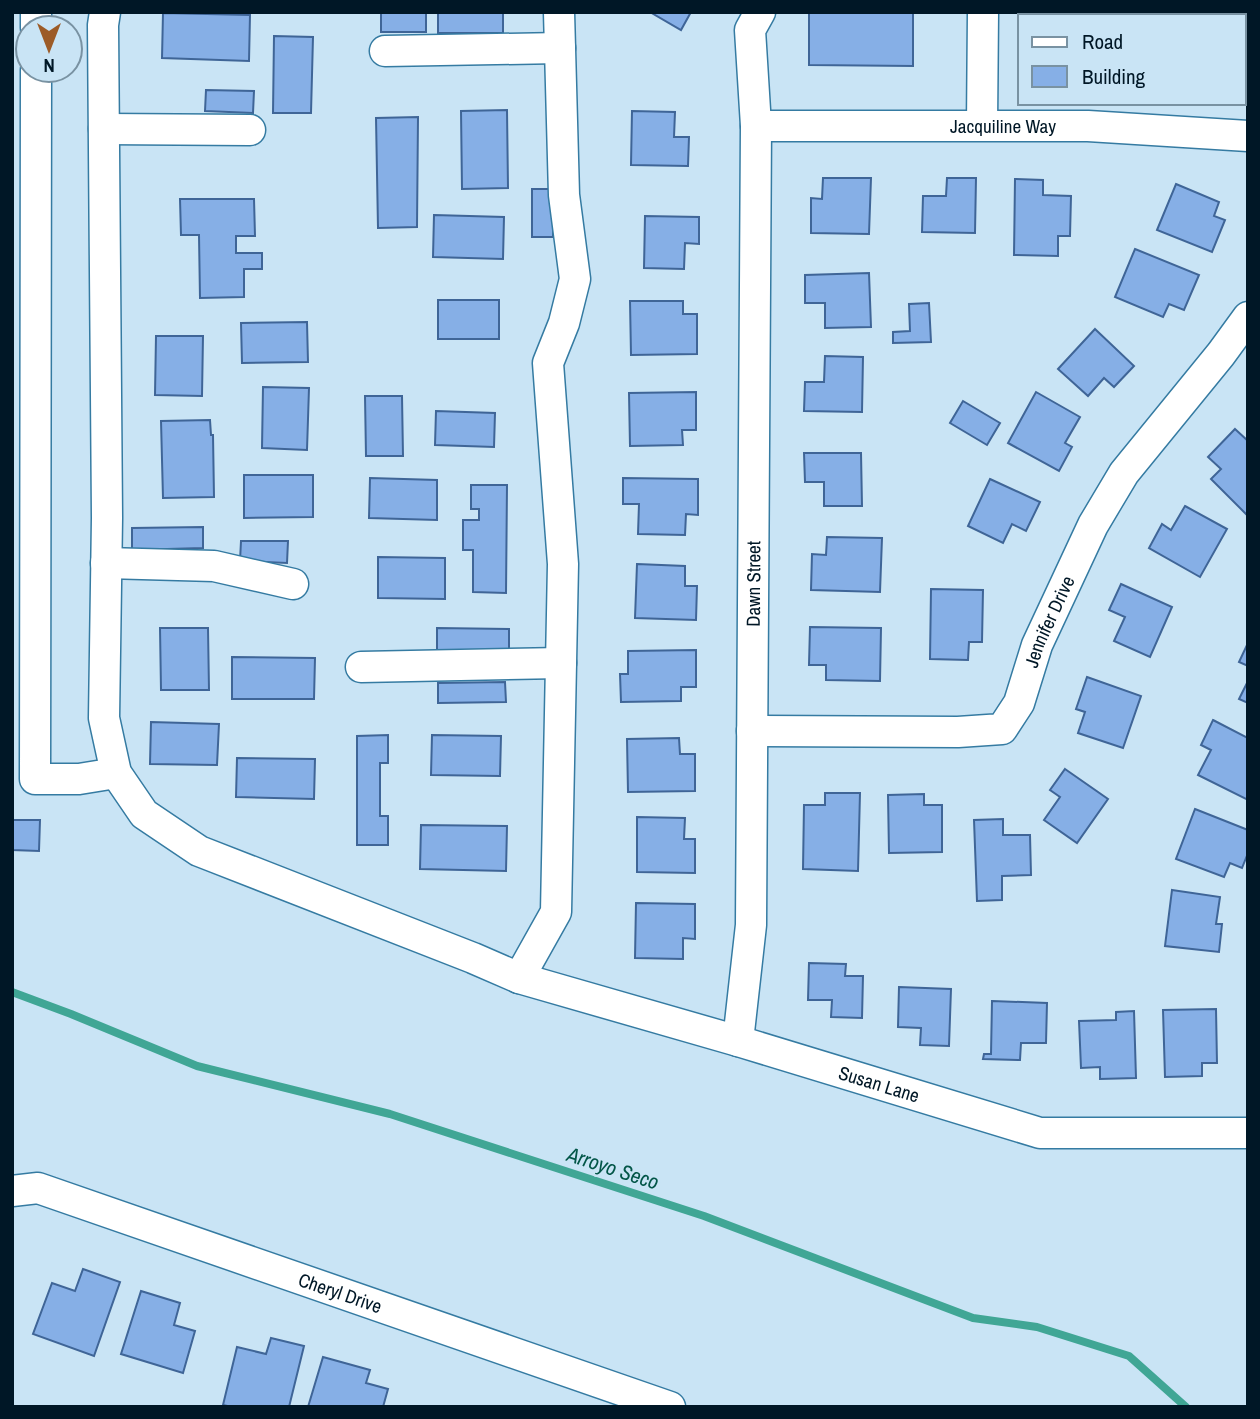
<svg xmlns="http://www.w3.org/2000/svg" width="1260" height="1419" viewBox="0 0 1260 1419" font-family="'Archivo Narrow',sans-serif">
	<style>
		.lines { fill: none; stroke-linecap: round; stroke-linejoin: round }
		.stream { stroke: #40a695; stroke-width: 8 }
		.building { fill: #86afe6; stroke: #3f6597; stroke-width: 2 }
		.minor-casing { stroke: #357ba2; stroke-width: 33 }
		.minor { stroke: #fff; stroke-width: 30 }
		.labels { text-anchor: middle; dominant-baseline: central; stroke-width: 5; stroke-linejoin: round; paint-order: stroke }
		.street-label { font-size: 19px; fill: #001726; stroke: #c9e4f5 }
		.water-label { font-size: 21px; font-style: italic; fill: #035648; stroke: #c9e4f5 }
	</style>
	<rect width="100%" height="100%" fill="#c9e4f5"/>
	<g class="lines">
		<path class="stream" d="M12,992L71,1014L197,1066L390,1114L704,1216L973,1318L1037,1327L1129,1356L1186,1407"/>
	</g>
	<g class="building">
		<rect x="381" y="12" width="45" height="20"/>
		<rect x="438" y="12" width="65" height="21"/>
		<path d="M650,12H691L681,30Z"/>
		<path d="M809,12H913V66L809,65Z"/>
		<rect x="1044" y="12" width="77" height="4"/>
		<path d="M1196,12H1248V73H1244V16H1196Z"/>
		<path d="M163,13L250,15L249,61L162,58Z"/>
		<path d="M274,36L313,37L311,113H273Z"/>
		<path d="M206,90L254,91L253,113L205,111Z"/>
		<path d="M507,110L508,188L462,189L461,111Z"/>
		<path d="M632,111L675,112L674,137H689L688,166L631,165Z"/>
		<path d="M418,117L417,227L378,228L376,118Z"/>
		<path d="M823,178H871L869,234L811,233V198L822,199Z"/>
		<path d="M947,178H976L975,233L922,232L923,196H946Z"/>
		<path d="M1015,179L1043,180V195L1071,196L1070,236H1058V256L1014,255Z"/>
		<path d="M1176,184L1219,202L1214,216L1225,220L1212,252L1157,230Z"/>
		<path d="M532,189H554L553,237H532Z"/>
		<path d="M180,199H254L255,236H236V253H262V269H244V297L200,298L199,235H181Z"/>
		<path d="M434,215L504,217L503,259L433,257Z"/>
		<path d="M645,216L699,217V244L685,243L684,269L644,268Z"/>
		<path d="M1135,249L1199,275L1184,310L1169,304L1163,317L1115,297Z"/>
		<path d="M869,273L871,327L825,328V303H805V275Z"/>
		<rect x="438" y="300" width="61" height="39"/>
		<path d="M630,301H683V314H697V354L631,355Z"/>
		<path d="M929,303L931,342L893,343V332L910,331L909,304Z"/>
		<path d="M307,322L308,362L242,363L241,323Z"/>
		<path d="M1095,329L1134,366L1114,387L1104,378L1088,396L1058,369Z"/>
		<path d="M156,336H203L202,396L155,395Z"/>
		<path d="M825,356L863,357L862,412L804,411L805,382H824Z"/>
		<path d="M263,387L309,388L307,450L262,448Z"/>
		<path d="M696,392V430H682L683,445L630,446L629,393Z"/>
		<path d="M1036,392L1080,417L1065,443L1072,447L1059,471L1008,443Z"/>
		<path d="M365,396H402L403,456H366Z"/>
		<path d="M963,401L1000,423L987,445L950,423Z"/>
		<path d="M436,411L495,413L494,447L435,445Z"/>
		<path d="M210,420L211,435H213L214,497L163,498L161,421Z"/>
		<path d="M1235,429L1248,441L1247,515L1211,479L1221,469L1208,457Z"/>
		<path d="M804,453H861L862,506H824V482H805Z"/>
		<path d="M244,475H313V517L244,518Z"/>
		<path d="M370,478L437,480V520L369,518Z"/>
		<path d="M623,478L698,479V515L686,514L685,535L638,534L639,504H623Z"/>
		<path d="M990,479L1040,502L1026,531L1012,524L1003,543L968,526Z"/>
		<path d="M471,485H507L506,593L473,592V550H463V520H479V509H471Z"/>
		<path d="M1185,506L1227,529L1200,577L1149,548L1162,524L1171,530Z"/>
		<path d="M203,527V548L132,550V528Z"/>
		<path d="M827,537L882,538L880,592L811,590L812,554L826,555Z"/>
		<path d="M241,541H288L287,563L240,561Z"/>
		<path d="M378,557L445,558V599L378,598Z"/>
		<path d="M637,564L685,566V586H697L696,620L635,618Z"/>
		<path d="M1121,584L1172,607L1150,657L1114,641L1125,617L1109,610Z"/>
		<path d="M931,589L983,590L982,642H969L968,660L930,659Z"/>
		<path d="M810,627L881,628L880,681L826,680V665H809Z"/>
		<path d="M160,628H208L209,690H161Z"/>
		<path d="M437,628L509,629V651L437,650Z"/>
		<path d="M1247,645H1248V666L1239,662Z"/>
		<path d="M696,650V687H681V701L621,702L620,674H628V651Z"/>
		<path d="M232,657L315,658L314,699H232Z"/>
		<path d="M1087,677L1141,696L1123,748L1078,733L1085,712L1076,709Z"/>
		<path d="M1248,681V703L1239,699Z"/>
		<path d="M505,682L506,702L438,703V683Z"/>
		<path d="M1213,720L1248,738V800L1198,775L1211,750L1201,745Z"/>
		<path d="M151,722L219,724L217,765L150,764Z"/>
		<path d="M388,735V763H380V816H388V845H357V736Z"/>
		<path d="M432,735L501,736L500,776L431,775Z"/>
		<path d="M679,738L680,754H695V791L628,792L627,739Z"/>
		<path d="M237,758L315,759L314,799L236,797Z"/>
		<path d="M1065,769L1108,799L1077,843L1044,820L1060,797L1050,790Z"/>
		<path d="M825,793H860L858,871L803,869L804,805H825Z"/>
		<path d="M924,794V805H942V852L889,853L888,795Z"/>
		<path d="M1195,809L1248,830V853L1242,868L1230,863L1224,877L1176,859Z"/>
		<path d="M637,817L685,818L684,839H695V873L637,872Z"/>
		<path d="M1003,819V835H1030L1031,875L1002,876V900L977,901L974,820Z"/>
		<path d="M12,820H40L39,851L12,850Z"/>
		<path d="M421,825L507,826L506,871L420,869Z"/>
		<path d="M1172,890L1220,897L1216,924H1222L1219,952L1165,946Z"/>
		<path d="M636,903L695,904V939L683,938V959L635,958Z"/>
		<path d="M809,963L846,964L845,976H863L862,1018L831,1017L832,1000H808Z"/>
		<path d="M899,987L951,989L949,1046L920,1045L921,1028L898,1027Z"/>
		<path d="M992,1001L1047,1003L1046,1043H1021L1020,1060L983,1059L984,1054H991Z"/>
		<path d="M1216,1009L1217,1063H1202V1076L1165,1077L1163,1010Z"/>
		<path d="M1134,1011L1136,1078L1100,1079V1067L1081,1068L1079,1021L1116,1020V1012Z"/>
		<path d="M83,1269L120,1282L94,1356L33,1334L52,1283L75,1291Z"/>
		<path d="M141,1291L180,1303L174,1325L195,1331L183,1373L121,1354Z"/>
		<path d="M271,1338L304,1346L289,1407H232L223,1405L237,1347L266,1354Z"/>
		<path d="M323,1357L370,1370L366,1383L388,1389L383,1407H308Z"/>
	</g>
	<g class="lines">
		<g class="minor-casing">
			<g id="minor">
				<path id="s1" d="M105,12L103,25L107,518L104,718L116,773L144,814L199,851L473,958L519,978L738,1041L1040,1133H1248"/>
				<path d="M36,28V12"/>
				<path d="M385,51L560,48"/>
				<path d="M36,70L35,779H79L116,773"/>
				<path d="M982,125L983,12"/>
				<path id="s2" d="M756,126H1088L1248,136"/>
				<path d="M104,129L250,130"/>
				<path d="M106,563L214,566L293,584"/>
				<path d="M361,667L561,663"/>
				<path id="s3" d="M752,731L958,732L1002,729L1019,703L1037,645L1093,525L1124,473L1221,354L1248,317"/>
				<path d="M519,978L556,912L563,564L548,363L564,323L575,279L564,195L559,12"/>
				<path id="s4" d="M738,1041L751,925L756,126L750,30L760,12"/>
				<path id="s5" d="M12,1191L38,1188L670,1407"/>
			</g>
		</g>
		<use href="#minor" class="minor"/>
	</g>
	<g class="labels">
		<g class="street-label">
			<text stroke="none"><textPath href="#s2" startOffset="247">Jacquiline Way</textPath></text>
			<text stroke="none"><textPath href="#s4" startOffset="458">Dawn Street</textPath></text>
			<text stroke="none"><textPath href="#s3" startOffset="368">Jennifer Drive</textPath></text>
			<text stroke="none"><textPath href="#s1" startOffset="1598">Susan Lane</textPath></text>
			<text stroke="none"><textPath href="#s5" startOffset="346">Cheryl Drive</textPath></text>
		</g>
		<g class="water-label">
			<text transform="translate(613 1168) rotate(18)">Arroyo Seco</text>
		</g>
	</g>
	<rect width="1260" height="1419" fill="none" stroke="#001726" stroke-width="28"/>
	<rect x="1018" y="14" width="228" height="91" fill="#c9e4f5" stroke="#7992a2" stroke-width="2"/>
	<rect x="1032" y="37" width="35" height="10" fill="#ffffff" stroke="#7992a2" stroke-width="2"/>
	<text x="1082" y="49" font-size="21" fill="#001726">Road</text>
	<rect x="1032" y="66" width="35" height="21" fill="#86afe6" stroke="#7992a2" stroke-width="2"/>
	<text x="1082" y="84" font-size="21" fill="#001726">Building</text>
	<g transform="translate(49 49) rotate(180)"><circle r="33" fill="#c9e4f5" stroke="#7992a2" stroke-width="2"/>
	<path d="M0-5L12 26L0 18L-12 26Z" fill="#9c5b27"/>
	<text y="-10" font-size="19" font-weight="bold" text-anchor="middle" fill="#001726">N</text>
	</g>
</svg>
